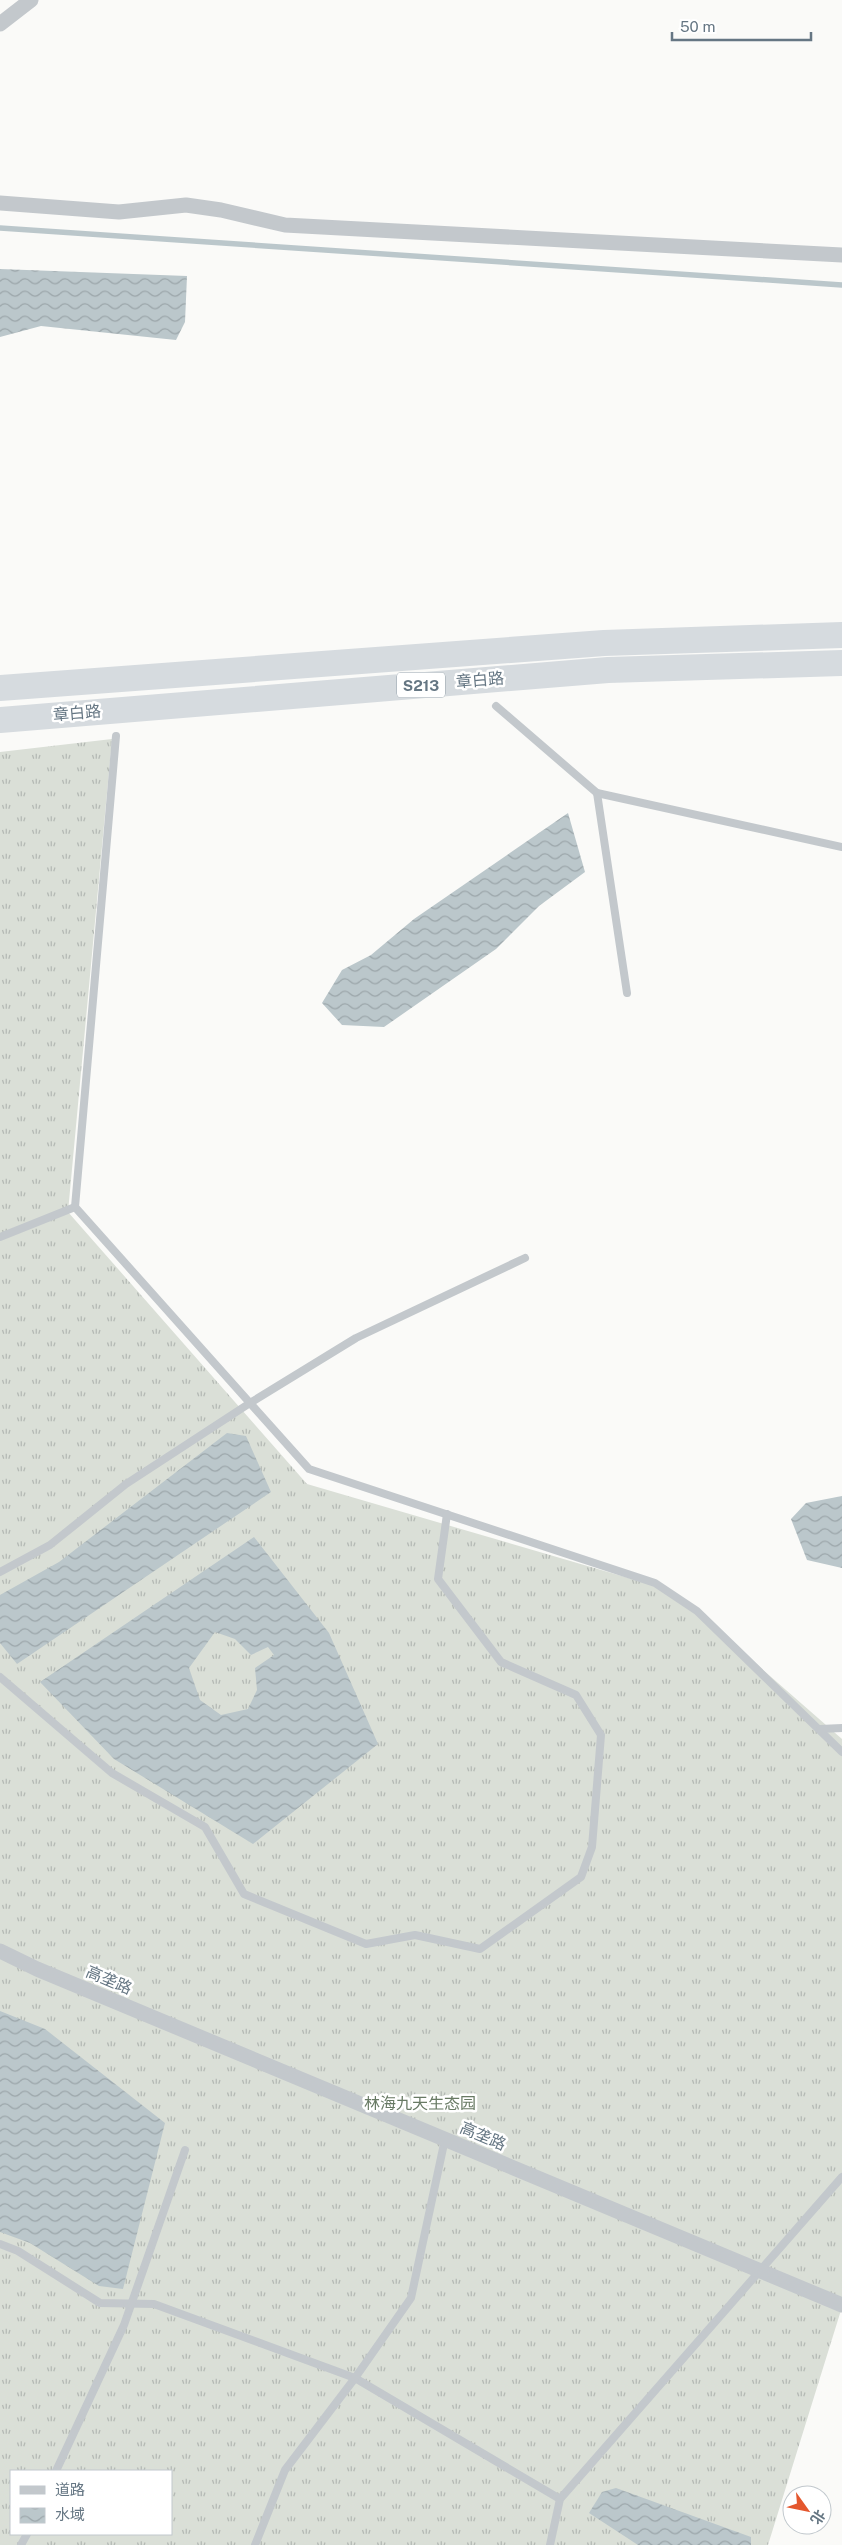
<svg xmlns="http://www.w3.org/2000/svg" width="842" height="2545" viewBox="0 0 842 2545" font-family="'Public Sans','Noto Sans SC',sans-serif">
	<style>
		.grass { fill: url(#grass-tufts); fill-rule: evenodd }
		.water { fill: url(#water-waves); fill-rule: evenodd }
		.lines { fill: none; stroke-linecap: round; stroke-linejoin: round }
		.stream { stroke: #bbc7cb; stroke-width: 5.5 }
		.service { stroke: #c3c8cc; stroke-width: 8 }
		.minor { stroke: #c3c8cc; stroke-width: 15 }
		.trunk { stroke: #d6dbdf; stroke-width: 26 }
		.labels { text-anchor: middle; dominant-baseline: central; stroke-width: 5; stroke-linejoin: round; paint-order: stroke }
		.shield { fill: #fff; stroke: #939fa8; stroke-width: 1 }
		.shield-label { font-size: 15px; font-weight: bold; fill: #657683 }
		.street-label { font-size: 16px; fill: #657683; stroke: #fff }
		.park-label { font-size: 16px; fill: #687a64; stroke: #fff }
	</style>
	<defs>
		<pattern id="grass-tufts" width="24" height="20" patternUnits="userSpaceOnUse" patternTransform="scale(1.25)"><rect width="24" height="20" fill="#dadfd7"/><path d="M3 7l-1-3M5 7V3M7 7l1-3M15 17l-1-3M17 17v-4M19 17l1-3" fill="none" stroke="#b4b9b4"/></pattern>
		<pattern id="water-waves" width="16" height="10" patternUnits="userSpaceOnUse" patternTransform="scale(1.25)"><rect width="16" height="10" fill="#bbc7cb"/><path d="M0 5q4-4 8 0t8 0" fill="none" stroke="#9ca6aa"/></pattern>
	</defs>
	<rect width="100%" height="100%" fill="#fafaf8"/>
	<path class="grass" d="M112,739L68,1212L307,1484L673,1591L842,1739V2307L768,2545H0V752ZM11,2471H171V2534H11Z"/>
	<g class="water">
		<path d="M0,269L187,276L185,322L176,340L41,326L0,337Z"/>
		<path d="M568,813L585,872L539,906L496,949L384,1027L342,1025L322,1003L342,970L371,955L414,919Z"/>
		<path d="M227,1433L246,1436L271,1492L17,1664L0,1643V1595L59,1562Z"/>
		<path d="M842,1496V1568L807,1560L791,1519L806,1503Z"/>
		<path d="M254,1537L329,1633L378,1744L253,1844L114,1759L40,1682ZM215,1632L235,1639L251,1655L268,1647L274,1655L255,1668L257,1690L248,1709L221,1715L200,1700L189,1668Z"/>
		<path d="M0,2011L45,2029L165,2123L123,2289L99,2286L30,2243L0,2232Z"/>
		<path d="M616,2488L751,2537V2545H638L589,2513L602,2492Z"/>
	</g>
	<g class="lines">
		<path class="stream" d="M0,228L842,285"/>
		<g class="service">
			<path d="M496,706L597,793L627,993"/>
			<path d="M116,736L75,1207L309,1469L655,1583L697,1611L842,1752"/>
			<path d="M597,793L842,847"/>
			<path d="M0,1237L75,1207"/>
			<path d="M0,1572L50,1545L126,1484L250,1403L356,1338L525,1258"/>
			<path d="M0,1677L112,1773L205,1827L244,1894L366,1944L415,1935L480,1949L581,1877L592,1847L601,1735L576,1695L501,1662L438,1579L447,1514"/>
			<path d="M820,1729L842,1728"/>
			<path d="M0,2244L18,2251L100,2303L154,2304L355,2378L560,2499"/>
			<path d="M56,2471L124,2325L185,2150"/>
			<path d="M21,2545L27,2534"/>
			<path d="M255,2545L285,2470L355,2378L411,2298L445,2139"/>
			<path d="M550,2545L560,2499L842,2177"/>
		</g>
		<g class="minor">
			<path d="M0,24L31,0"/>
			<path d="M0,203L119,212L186,205L221,210L285,225L842,255"/>
			<path d="M0,1951L37,1969L842,2305"/>
		</g>
		<g class="trunk">
			<path d="M0,688L604,643L842,635"/>
			<path d="M0,720L608,670L842,663"/>
		</g>
	</g>
	<g class="labels">
		<rect class="shield" x="397" y="672.5" width="48" height="25" rx="4"/>
		<g class="shield-label">
			<text x="421" y="685">S213</text>
		</g>
		<g class="street-label">
			<text transform="translate(480 680) rotate(-5)">章白路</text>
			<text transform="translate(77 713) rotate(-5)">章白路</text>
			<text transform="translate(109 1980) rotate(23)">高垄路</text>
			<text transform="translate(483 2136) rotate(23)">高垄路</text>
		</g>
		<g class="park-label">
			<text x="420" y="2103">林海九天生态园</text>
		</g>
	</g>
	<rect x="10" y="2470" width="162" height="65" fill="#ffffff" stroke="#c1c8cd"/>
	<rect x="20" y="2486" width="25" height="8" fill="#c3c8cc" stroke="#c1c8cd"/>
	<text x="55" y="2495" font-size="15" fill="#657683">道路</text>
	<rect x="20" y="2508" width="25" height="15" fill="url(#water-waves)" stroke="#c1c8cd"/>
	<text x="55" y="2520" font-size="15" fill="#657683">水域</text>
	<g transform="translate(807 2510) rotate(123)"><circle r="24" fill="#ffffff" stroke="#c1c8cd"/>
	<path d="M0-4L9 19L0 12L-9 19Z" fill="#e4572e"/>
	<text y="-8" font-size="14" font-weight="bold" text-anchor="middle" fill="#657683">北</text>
	</g>
	<path d="M672 32v8h139v-8" fill="none" stroke="#657683" stroke-width="2.5"/>
	<text x="680" y="32" font-size="15" fill="#657683" stroke="#ffffff" stroke-width="4" paint-order="stroke">50 m</text>
</svg>
